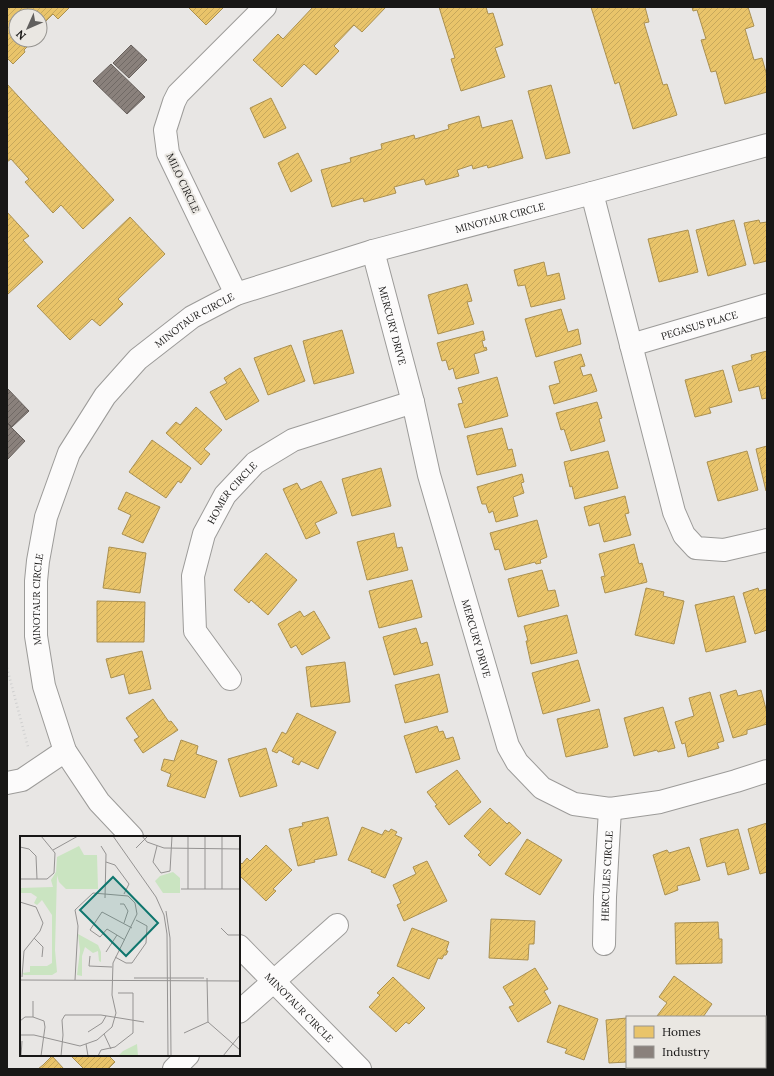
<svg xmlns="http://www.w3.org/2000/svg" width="774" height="1076" viewBox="0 0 774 1076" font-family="Lora,serif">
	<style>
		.homes { fill: url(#homes-hatch); stroke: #aa9051 }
		.industry { fill: url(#industry-hatch); stroke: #68615d }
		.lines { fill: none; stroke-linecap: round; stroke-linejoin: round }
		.minor-casing { stroke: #9c9b99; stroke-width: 24 }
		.path { stroke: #cfcfcf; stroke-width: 2.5; stroke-dasharray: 1 3; stroke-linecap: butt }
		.minor { stroke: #fcfbfb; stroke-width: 22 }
		.labels { text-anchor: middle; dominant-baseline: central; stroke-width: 4; stroke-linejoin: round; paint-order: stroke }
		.street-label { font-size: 10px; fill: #181716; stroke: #eae7e2 }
		.inset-road { fill: none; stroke: #959392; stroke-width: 1 }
		.view { fill: #0f766e; fill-opacity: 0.15; stroke: #0f766e; stroke-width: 2 }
		.inset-edge { fill: none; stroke: #181716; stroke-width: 2 }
	</style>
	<defs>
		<pattern id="homes-hatch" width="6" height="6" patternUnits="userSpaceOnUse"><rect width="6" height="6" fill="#e9c46a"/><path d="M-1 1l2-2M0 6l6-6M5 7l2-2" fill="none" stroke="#c7a85b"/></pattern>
		<pattern id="industry-hatch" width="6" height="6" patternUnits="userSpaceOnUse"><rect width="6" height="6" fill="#8a817c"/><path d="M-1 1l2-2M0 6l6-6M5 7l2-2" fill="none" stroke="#706965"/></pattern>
	</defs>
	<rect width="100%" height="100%" fill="#e8e6e4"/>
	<g class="homes">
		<path d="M7,7H70L58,19L53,14L44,23L46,25L40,31V16H16V40H34L24,50L25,52L13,64L7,58Z"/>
		<path d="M188,7H224L206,25Z"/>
		<path d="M313,7H386L362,32L354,25L334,46L339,51L316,75L304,64L282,87L253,60L278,34L283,39Z"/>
		<path d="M439,7H486L488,14L493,13L503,45L495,48L505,77L461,91L451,59L455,58Z"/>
		<path d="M591,7H645L649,22L644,23L663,85L667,84L677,115L633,129L619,82L615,84Z"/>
		<path d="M692,7H748L754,26L745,29L754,60L762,58L767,76V92L725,104L716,71L711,72L701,40L706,39L697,10L693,11Z"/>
		<path d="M7,84L114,200L83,229L61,205L53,213L25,182L29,179L11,159L7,162Z"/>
		<path d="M551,85L570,153L546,159L528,91Z"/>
		<path d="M271,98L286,128L264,138L250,108Z"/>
		<path d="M479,116L482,128L512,120L523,158L488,168L487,165L473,169L472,165L457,170L459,176L426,185L424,179L394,187L396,193L364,202L363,198L332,207L321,170L351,162L350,158L382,149L381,144L414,135L415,139L449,129L448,125Z"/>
		<path d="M298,153L312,181L291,192L278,163Z"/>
		<path d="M7,212L29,236L23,240L43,262L8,294L7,293Z"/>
		<path d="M130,217L165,254L118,299L123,304L100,326L92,319L70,340L37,306Z"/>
		<path d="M734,220L746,265L708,276L696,230Z"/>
		<path d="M759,220L760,223L767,222V261L754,264L744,223Z"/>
		<path d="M688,230L698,272L659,282L648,239Z"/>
		<path d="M544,262L547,276L559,273L565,299L531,307L525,285L518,286L514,270Z"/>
		<path d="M467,284L472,301L467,302L474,324L438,334L428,295Z"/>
		<path d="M561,309L568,332L578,329L581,344L536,357L525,319Z"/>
		<path d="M342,330L354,373L314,384L303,341Z"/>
		<path d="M483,331L485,340L482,341L484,348L486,347L487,350L474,354L479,373L456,379L453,368L449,370L446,360L442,361L437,343Z"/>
		<path d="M291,345L305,381L268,395L254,358Z"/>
		<path d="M767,351V398L762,399L759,386L739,391L732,366L752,360L751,355Z"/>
		<path d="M581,354L585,366L580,367L583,376L591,374L597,391L554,404L549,386L560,383L554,362Z"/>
		<path d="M240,368L259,401L226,420L210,392L227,383L224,378Z"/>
		<path d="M723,370L732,402L709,408L711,413L695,417L685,380Z"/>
		<path d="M497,377L508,416L465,428L458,404L463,403L458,388Z"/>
		<path d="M597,402L602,418L599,419L605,441L571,451L564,429L561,430L556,413Z"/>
		<path d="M196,407L222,430L204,449L210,454L201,465L166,433L176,422L180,425Z"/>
		<path d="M502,428L508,450L512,449L516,466L477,475L467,436Z"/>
		<path d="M152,440L191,468L181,483L178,481L166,498L129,472Z"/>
		<path d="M767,446V491H766L756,449Z"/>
		<path d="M608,451L618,488L575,499L572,486L570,487L564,462Z"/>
		<path d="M747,451L758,490L718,501L707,462Z"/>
		<path d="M381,468L391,506L352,516L342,479Z"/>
		<path d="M522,474L524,482L521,483L524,493L513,497L518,516L496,522L493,511L489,513L486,504H482L477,487Z"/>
		<path d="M321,481L337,513L315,523L320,533L306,539L283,489L297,483L301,490Z"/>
		<path d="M126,492L160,507L143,543L122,534L131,515L118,509Z"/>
		<path d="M625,496L629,513L625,514L631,535L604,542L599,523L589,526L584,507Z"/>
		<path d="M537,520L547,557L540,560L541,563L536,564L535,562L505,570L499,549L495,550L490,533Z"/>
		<path d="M394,533L397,548L402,547L408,570L367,580L357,542Z"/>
		<path d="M634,544L639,564L642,563L647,582L605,593L601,577L605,576L599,554Z"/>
		<path d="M109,547L146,553L140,593L103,588Z"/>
		<path d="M266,553L297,580L268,615L251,600L249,603L234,590Z"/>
		<path d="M542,570L548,591L555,590L559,606L518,617L508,579Z"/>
		<path d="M412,580L422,617L379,628L369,591Z"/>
		<path d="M646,588L664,592L663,596L684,601L674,644L635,635Z"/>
		<path d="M758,588L759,591L767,589V630L755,634L743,593Z"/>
		<path d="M734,596L746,642L706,652L695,605Z"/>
		<path d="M97,601L145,602L144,642H97Z"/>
		<path d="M300,611L304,617L314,611L330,638L302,655L296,645L291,648L278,624Z"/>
		<path d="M567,615L577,653L531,664L526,641H528L524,626Z"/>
		<path d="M416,628L421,644L427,642L433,665L394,675L383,637Z"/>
		<path d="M142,651L151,689L129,694L124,674L111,678L106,659Z"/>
		<path d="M578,660L590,701L543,714L532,673Z"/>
		<path d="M345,662L350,702L311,707L306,667Z"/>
		<path d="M439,674L448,712L405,723L395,685Z"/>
		<path d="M736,690L738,696L761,690L767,713V724L747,730V734L733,738L720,695Z"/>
		<path d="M710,692L724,741L717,743L719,748L688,757L685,743L682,744L675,722L694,716L689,698Z"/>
		<path d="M153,699L169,722L171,721L178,730L143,753L134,740L139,737L126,718Z"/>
		<path d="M663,707L675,748L658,752L657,750L634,756L624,718Z"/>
		<path d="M599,709L608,747L566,757L557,719Z"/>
		<path d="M297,713L336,732L318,769L301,761L299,765L292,762L294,758L279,750L277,753L272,751L282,732L286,734Z"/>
		<path d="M437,726L439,732L443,731L446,739L453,737L460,759L416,773L404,736Z"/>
		<path d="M181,740L198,746L196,754L217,761L205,798L167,786L171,774L161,770L164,759L174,761Z"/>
		<path d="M266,748L277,786L240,797L228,759Z"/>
		<path d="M457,770L481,802L449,825L435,806L437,805L427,792Z"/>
		<path d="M490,808L507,824L509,822L521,833L490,866L478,855L481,852L464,836Z"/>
		<path d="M328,817L337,855L314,860L315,862L298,866L289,829L303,826L302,823Z"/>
		<path d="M767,823V872L760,874L748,829Z"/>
		<path d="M362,827L382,835L385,830L389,832L391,829L397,832L395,835L402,838L385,878L371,872L372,870L348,860Z"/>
		<path d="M738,829L749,869L728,875L725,862L707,867L700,839Z"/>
		<path d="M527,839L562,860L540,895L505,874Z"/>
		<path d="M266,845L292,870L273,889L276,891L266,901L239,875V863L240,862L242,864L247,858L250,861Z"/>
		<path d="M689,847L700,880L677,886L678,890L665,895L653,855L667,850L669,853Z"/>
		<path d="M427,861L447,901L404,921L397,905L401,903L393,885L416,874L413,867Z"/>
		<path d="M491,919L535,921L534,944H529L528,960L489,958Z"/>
		<path d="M718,922L719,939H722V963L676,964L675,923Z"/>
		<path d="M412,928L449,942L446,951H448L446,955H444L442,959L438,958L429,979L397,966Z"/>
		<path d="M535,968L548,989L544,991L551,1003L518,1022L509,1007L514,1005L503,987Z"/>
		<path d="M674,976L712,1004L703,1017H659L657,1016L667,1003L659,997Z"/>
		<path d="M393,977L425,1008L409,1024L406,1022L396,1032L369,1007L380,995L377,993Z"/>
		<path d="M559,1005L598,1019L584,1060L565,1053L567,1049L547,1042Z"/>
		<path d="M627,1018V1062L609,1063L606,1020Z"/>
		<path d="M70,1055H108L115,1062L108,1069H84Z"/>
		<path d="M52,1056L64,1069H38L43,1065Z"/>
	</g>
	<g class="industry">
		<path d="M131,45L147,60L129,78L113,63Z"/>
		<path d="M111,64L145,97L127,114L93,81Z"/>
		<path d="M7,388L29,411L12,427L7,422Z"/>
		<path d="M7,423L25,441L8,459L7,458Z"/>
	</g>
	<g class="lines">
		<g class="minor-casing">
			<g id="minor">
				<path d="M592,193L674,512L684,535L696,548L724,550L767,540"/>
				<path id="s1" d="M373,251L413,402L429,475L508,746L517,762L542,788L574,804L610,809L660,802L736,781L767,771"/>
				<path d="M236,294L168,153L165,130L174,102L178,94L265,7"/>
				<path id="s2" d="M631,345L767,305"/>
				<path id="s3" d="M230,679L195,631L193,576L204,534L225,495L255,463L293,440L413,402"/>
				<path d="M7,783L22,780L65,751"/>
				<path id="s4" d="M132,837L99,802L65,751L44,686L36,636V581L38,561L46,517L69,453L105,396L138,359L192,317L236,294L373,251L592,193L767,145"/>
				<path id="s5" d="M604,944L605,897L610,809"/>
				<path id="s6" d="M239,946L360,1069"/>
				<path d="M239,1012L337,925"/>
				<path d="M174,1069L188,1055"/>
			</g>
		</g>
		<path class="path" d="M7,668L28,747"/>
		<use href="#minor" class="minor"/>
	</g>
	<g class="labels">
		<g class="street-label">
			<text transform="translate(183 183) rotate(65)">MILO CIRCLE</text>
			<text stroke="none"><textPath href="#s4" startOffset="926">MINOTAUR CIRCLE</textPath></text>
			<text stroke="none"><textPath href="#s4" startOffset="602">MINOTAUR CIRCLE</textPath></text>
			<text stroke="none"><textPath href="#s1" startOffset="77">MERCURY DRIVE</textPath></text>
			<text stroke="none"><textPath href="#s2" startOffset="71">PEGASUS PLACE</textPath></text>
			<text stroke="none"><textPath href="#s3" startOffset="208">HOMER CIRCLE</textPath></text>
			<text stroke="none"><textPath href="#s4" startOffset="265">MINOTAUR CIRCLE</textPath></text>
			<text stroke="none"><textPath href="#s1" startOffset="401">MERCURY DRIVE</textPath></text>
			<text stroke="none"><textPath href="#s5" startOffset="68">HERCULES CIRCLE</textPath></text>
			<text stroke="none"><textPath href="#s6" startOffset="86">MINOTAUR CIRCLE</textPath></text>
		</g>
	</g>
	<g transform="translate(20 836)">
		<rect width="220" height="220" fill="#e8e6e4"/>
		<path d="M59,10L64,19H77L78,53H46L39,46L37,39L35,114L37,136L32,139H4L2,137L10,136V130H27L32,127V79L22,64L17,69L14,67L17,61L11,57H0V52L33,51L31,44L36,36L37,21ZM153,36L160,42V57H143L135,45L140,40ZM58,98L78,109L81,116V126L79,125L78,115L73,117L65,111L62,120V140L57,139L60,115ZM117,208L118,220H98L103,215Z" fill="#cae4c1"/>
		<path class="inset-road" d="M93,0L136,61L144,79L147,98L148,220M122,0L127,6L144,12L220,13M81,10L86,18L85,62M137,10L133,26L141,37L150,35L152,0M0,11L9,13L16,20L17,43M116,12L128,0M33,14L58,0M86,26L95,29L109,48L104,58M0,43H27L34,37L35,17L21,0M161,53H220M168,53V0M185,53V0M202,53V0M0,66L16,71L23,87L20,95L4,115L2,141M100,68H104L108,75L104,87M146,75L150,102L151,220M201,92L208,99H220M14,102L23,111L22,121M105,104L87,93L80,101L70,94L82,76L112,92M86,116L97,99M70,120L69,130L92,131M95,121L106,127H112L126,107L127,90L116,84M114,142H184M187,142L188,186L220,214M0,144L220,145M13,181V165M0,185L5,181H13L24,185L25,191L21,220M68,196L82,187L86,180M164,197L188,186M84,198L91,213M0,199H14L60,210L77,204L92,191L96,177L92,159L93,127L117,78L115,67L108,60L73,57L55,74L58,90L55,144M66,208L68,220M1,220L2,205M41,220L43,199L42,184L45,179H81L124,186M78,220L81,214L95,211L113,197V157H98M203,220L220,199"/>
		<path class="view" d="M93,41L138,87L106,120L60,74Z"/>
		<rect width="220" height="220" class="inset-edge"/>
	</g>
	<rect width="774" height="1076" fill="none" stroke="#181716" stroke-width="16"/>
	<rect x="626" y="1016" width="140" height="52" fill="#eae7e2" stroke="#969490"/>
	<rect x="634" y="1026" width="20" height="12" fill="#e9c46a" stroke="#969490"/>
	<text x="662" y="1036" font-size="12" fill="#181716">Homes</text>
	<rect x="634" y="1046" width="20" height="12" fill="#8a817c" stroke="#969490"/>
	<text x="662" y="1056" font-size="12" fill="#181716">Industry</text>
	<g transform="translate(28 28) rotate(225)"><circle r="19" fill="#eae7e2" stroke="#969490"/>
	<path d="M0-3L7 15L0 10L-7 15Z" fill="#615f5e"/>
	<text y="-6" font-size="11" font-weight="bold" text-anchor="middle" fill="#181716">N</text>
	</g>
</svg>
